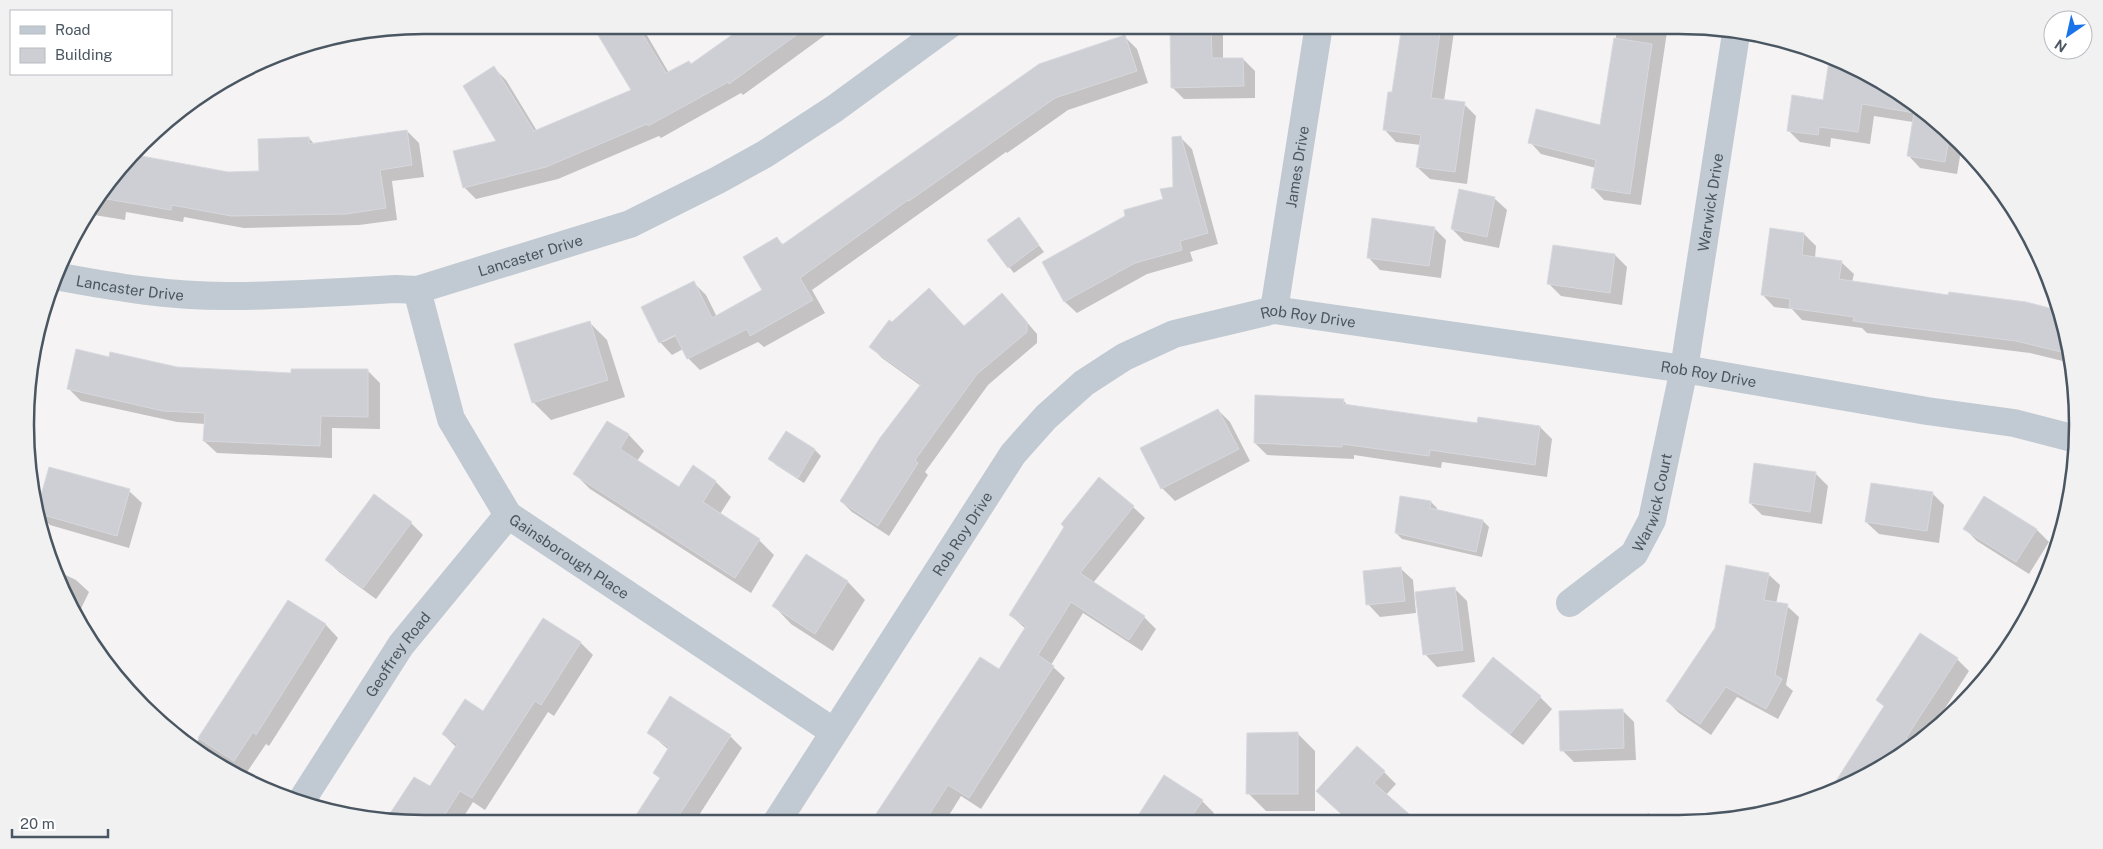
<svg xmlns="http://www.w3.org/2000/svg" width="2103" height="849" viewBox="0 0 2103 849" font-family="'Public Sans',sans-serif">
	<style>
		.shadow { fill: #0003; fill-rule: evenodd }
		.building { fill: #cdcfd5; stroke: #d7d9de }
		.lines { fill: none; stroke-linecap: round; stroke-linejoin: round }
		.minor { stroke: #c1cad2; stroke-width: 28 }
		.labels { text-anchor: middle; dominant-baseline: central; stroke-width: 4; stroke-linejoin: round; paint-order: stroke }
		.street-label { font-size: 15px; fill: #4a5661; stroke: #fff }
		.rim { fill: none; stroke: #4a5661; stroke-width: 2.5 }
	</style>
	<rect width="100%" height="100%" fill="#f5f3f3"/>
	<g class="shadow">
		<path d="M602,25H641L669,73L692,65L748,25H839L743,95L741,93L661,138L659,136L558,179L476,199L464,187L498,141L494,68L506,80L537,131L633,90Z"/>
		<path d="M1171,25H1216L1223,31V59H1243L1255,71V98L1184,99L1172,87Z"/>
		<path d="M1403,25H1455L1444,101L1464,104L1476,116L1467,184L1430,179L1417,167L1421,145L1396,142L1384,129L1393,93Z"/>
		<path d="M1618,25H1670L1669,32H1667L1641,205L1604,200L1593,188L1596,168L1541,154L1530,142L1601,126Z"/>
		<path d="M1125,37L1137,49L1148,83L1068,110L1007,153L1006,152L812,290L825,313L764,347L758,342L700,370L688,358L683,349L672,355L660,342L693,282L706,295L717,317L764,290L777,239L784,245ZM680,331L681,333L663,342V340Z"/>
		<path d="M1830,63L1850,66L1878,78L1942,124L1962,145L1957,174L1920,168L1908,155L1913,122L1874,116L1870,144L1831,138L1830,147L1800,142L1788,130L1824,101Z"/>
		<path d="M407,131L419,143L424,177L392,181L397,220L359,225L244,228L184,217L183,222L126,212L125,220L88,214L126,167L228,173L260,172L309,138L314,144Z"/>
		<path d="M1180,137L1192,149L1218,244L1190,252L1193,261L1147,274L1077,313L1065,302L1043,262L1127,216L1164,200L1174,188Z"/>
		<path d="M1494,198L1507,210L1499,248L1464,241L1452,229Z"/>
		<path d="M1018,218L1044,252L1014,273L1009,267Z"/>
		<path d="M1434,228L1446,240L1441,278L1380,270L1368,257Z"/>
		<path d="M1804,234L1816,246L1815,258L1841,262L1854,274L1852,282L2061,312L2064,321L2071,363L2030,353L1867,333L1862,328L1802,320L1792,309L1774,307L1762,294Z"/>
		<path d="M1615,255L1627,267L1622,305L1561,296L1549,284Z"/>
		<path d="M1013,306L1037,334V343L988,385L925,472L928,475L889,536L852,512L841,501L921,386L882,358L871,347L892,323L964,327Z"/>
		<path d="M589,322L607,340L625,397L551,420L533,402Z"/>
		<path d="M110,358L177,369L292,374L368,371L380,383V429L332,428V458L217,453L204,441L205,424L177,422L81,401L68,388Z"/>
		<path d="M1343,400L1348,406L1479,424V418L1540,427L1552,439L1547,477L1442,462L1441,468L1354,455V459L1267,455L1255,443Z"/>
		<path d="M1218,410L1230,422L1250,461L1175,501L1162,488Z"/>
		<path d="M608,422L629,435L644,451L637,461L679,488L716,482L731,497L720,514L759,540L774,555L751,593L590,489L575,474Z"/>
		<path d="M787,433L815,450L821,456L804,483L776,465L770,459Z"/>
		<path d="M1815,473L1828,486L1822,524L1762,515L1750,503Z"/>
		<path d="M129,491L142,503L129,548L50,525L37,513Z"/>
		<path d="M1932,493L1944,505L1939,543L1879,534L1866,522Z"/>
		<path d="M1985,497L2037,530L2049,542L2029,574L1977,541L1965,529Z"/>
		<path d="M1431,502L1437,508L1436,511L1483,521L1489,527L1482,557L1402,539L1396,533Z"/>
		<path d="M1133,507L1145,518L1093,583L1144,617L1156,629L1142,651L1083,613L1051,665L1065,678L981,809L961,796L944,823H872L999,670L1026,629L1010,615Z"/>
		<path d="M411,523L423,535L376,599L339,572L326,560Z"/>
		<path d="M806,556L848,582L865,600L833,651L791,624L774,606Z"/>
		<path d="M1400,568L1413,580L1416,613L1380,617L1368,604Z"/>
		<path d="M53,569L76,580L89,592L77,617Z"/>
		<path d="M1768,574L1780,585L1776,604L1787,606L1799,617L1786,685L1793,691L1778,719L1737,697L1711,735L1679,713L1667,701Z"/>
		<path d="M1454,588L1467,601L1475,662L1437,667L1425,654Z"/>
		<path d="M288,601L326,625L338,638L269,746L266,744L245,775L193,748Z"/>
		<path d="M543,619L581,643L593,655L554,716L548,712L485,810L473,802L459,824H424L430,788L456,747L443,734L483,713Z"/>
		<path d="M1957,659L1969,671L1929,733L1832,793L1824,796L1826,791L1829,793L1885,707L1878,700Z"/>
		<path d="M119,675L140,692L138,695Z"/>
		<path d="M1464,696L1540,697L1552,709L1523,745L1476,708Z"/>
		<path d="M1622,710L1634,722L1636,760L1574,762L1562,750Z"/>
		<path d="M648,732L730,736L742,748L694,823H633L661,779L654,773L669,750Z"/>
		<path d="M1297,733L1315,751V811H1266L1248,793Z"/>
		<path d="M1384,772L1396,784L1386,795L1414,821L1350,822L1330,803Z"/>
		<path d="M1164,777L1202,801L1214,813L1208,822H1136Z"/>
		<path d="M1648,813L1661,821H1644Z"/>
	</g>
	<g class="building">
		<path d="M592,25H637L666,73L689,61L691,64L746,25H810L729,84L728,82L648,126L647,124L546,167L463,188L453,151L496,141L463,86L494,66L534,131L631,90Z"/>
		<path d="M1170,25H1211L1212,58H1243L1244,86L1171,88Z"/>
		<path d="M1402,25H1441L1431,98L1465,102L1455,172L1416,167L1421,135L1383,130L1388,92H1392Z"/>
		<path d="M1125,35L1137,71L1055,98L909,201L908,200L800,278L813,300L750,336L747,329L687,359L675,335L659,343L641,307L694,281L712,318L762,290L743,257L777,237L782,245L1039,64Z"/>
		<path d="M1614,38L1652,44L1630,194L1591,188L1596,160L1528,143L1536,109L1600,125Z"/>
		<path d="M1829,61L1846,64L1878,78L1942,124L1950,133L1945,162L1907,156L1914,113L1862,104L1858,132L1819,127L1818,135L1787,131L1792,95L1823,100Z"/>
		<path d="M407,130L412,165L380,170L386,208L346,214L231,216L172,205L171,210L101,198L136,155L228,172L259,171L258,139L309,137V144Z"/>
		<path d="M1181,136L1208,233L1180,241L1182,250L1135,263L1064,302L1042,262L1125,216L1124,210L1163,199L1160,189L1173,187L1172,137Z"/>
		<path d="M1459,189L1495,197L1487,237L1451,229Z"/>
		<path d="M1019,217L1039,245L1008,268L987,240Z"/>
		<path d="M1372,218L1435,227L1429,266L1367,258Z"/>
		<path d="M1770,228L1804,233L1802,255L1842,261L1839,279L1948,295L1949,292L2026,302L2061,311L2064,321L2070,354L2016,341L1853,321L1854,317L1789,308L1790,299L1761,295Z"/>
		<path d="M1553,245L1615,254L1610,293L1547,284Z"/>
		<path d="M929,288L964,326L1002,293L1027,322V332L977,374L915,460L918,463L878,526L840,501L880,438L921,384L869,347L889,320L892,322Z"/>
		<path d="M590,321L608,380L532,403L514,344Z"/>
		<path d="M76,349L109,357L110,352L177,367L291,373V369H368V417L321,416L320,446L203,441L205,413L163,411L67,389Z"/>
		<path d="M1255,395L1344,399L1343,404L1477,423L1478,417L1540,426L1535,465L1430,450L1429,456L1342,444V447L1254,443Z"/>
		<path d="M1218,409L1239,449L1161,489L1140,448Z"/>
		<path d="M607,421L629,434L620,449L679,487L693,465L716,481L703,502L760,539L735,578L573,474Z"/>
		<path d="M786,431L815,449L798,478L768,459Z"/>
		<path d="M1754,463L1816,472L1810,512L1749,503Z"/>
		<path d="M49,467L130,489L117,536L36,513Z"/>
		<path d="M1099,477L1134,506L1080,573L1145,616L1129,640L1071,602L1038,655L1054,666L969,798L948,785L924,823H870L980,657L999,669L1026,626L1009,615L1064,527L1061,524Z"/>
		<path d="M1871,483L1933,492L1927,531L1865,522Z"/>
		<path d="M374,494L412,522L363,588L325,560Z"/>
		<path d="M1400,496L1431,501L1430,508L1483,520L1476,552L1395,533Z"/>
		<path d="M1984,496L2037,529L2016,562L1963,529Z"/>
		<path d="M806,554L848,581L815,634L772,606Z"/>
		<path d="M1726,565L1769,573L1764,600L1788,604L1775,675L1782,679L1766,709L1726,687L1700,724L1666,701L1715,628Z"/>
		<path d="M1401,567L1405,601L1366,605L1363,571Z"/>
		<path d="M1455,587L1463,650L1423,655L1415,592Z"/>
		<path d="M288,600L326,624L256,735L253,732L234,761L198,738Z"/>
		<path d="M543,618L581,642L541,705L535,701L472,798L460,791L439,824H424L387,818L414,777L430,786L457,744L442,734L465,699L483,711Z"/>
		<path d="M1920,633L1958,658L1906,738L1913,743L1827,795L1884,706L1876,700Z"/>
		<path d="M1493,657L1541,696L1510,734L1462,696Z"/>
		<path d="M670,696L731,735L674,823H631L660,778L653,773L669,747L647,733Z"/>
		<path d="M1623,709L1624,748L1560,751L1559,711Z"/>
		<path d="M1298,732V794H1246L1247,733Z"/>
		<path d="M1357,746L1385,771L1374,783L1417,821L1350,822L1316,791Z"/>
		<path d="M1164,775L1203,800L1188,822H1134Z"/>
	</g>
	<g class="lines">
		<g class="minor">
			<path id="s1" d="M55,276C114,287 173,297 233,296C287,296 342,292 396,289L417,290L630,224L718,180L765,154L834,109L949,25"/>
			<path id="s2" d="M417,290L451,419L508,515L834,732"/>
			<path id="s3" d="M1274,310L1319,25"/>
			<path id="s4" d="M1570,603L1634,554L1652,520L1684,369L1736,34"/>
			<path id="s5" d="M300,803L401,645L508,515"/>
			<path id="s6" d="M776,823L1013,454L1046,417L1084,383L1124,357L1174,334L1274,310L1684,369L1927,411L2014,423L2076,439"/>
		</g>
	</g>
	<g class="labels">
		<g class="street-label">
			<text stroke="none"><textPath href="#s3" startOffset="145">James Drive</textPath></text>
			<text stroke="none"><textPath href="#s4" startOffset="442">Warwick Drive</textPath></text>
			<text stroke="none"><textPath href="#s1" startOffset="482">Lancaster Drive</textPath></text>
			<text stroke="none"><textPath href="#s1" startOffset="76">Lancaster Drive</textPath></text>
			<text stroke="none"><textPath href="#s6" startOffset="779">Rob Roy Drive</textPath></text>
			<text stroke="none"><textPath href="#s6" startOffset="1184">Rob Roy Drive</textPath></text>
			<text stroke="none"><textPath href="#s4" startOffset="136">Warwick Court</textPath></text>
			<text stroke="none"><textPath href="#s6" startOffset="344">Rob Roy Drive</textPath></text>
			<text stroke="none"><textPath href="#s2" startOffset="319">Gainsborough Place</textPath></text>
			<text stroke="none"><textPath href="#s5" startOffset="178">Geoffrey Road</textPath></text>
		</g>
	</g>
	<path d="M0 0H2103V849H0ZM424 34H1679A390 390 0 0 1 2069 424V425A390 390 0 0 1 1679 815H424A390 390 0 0 1 34 425V424A390 390 0 0 1 424 34Z" fill="#f1f1f2" fill-rule="evenodd"/>
	<path class="rim" d="M424 34H1679A390 390 0 0 1 2069 424V425A390 390 0 0 1 1679 815H424A390 390 0 0 1 34 425V424A390 390 0 0 1 424 34Z"/>
	<rect x="10" y="10" width="162" height="65" fill="#ffffff" stroke="#b7bbc0"/>
	<rect x="20" y="26" width="25" height="8" fill="#c1cad2" stroke="#b7bbc0"/>
	<text x="55" y="35" font-size="15" fill="#4a5661">Road</text>
	<rect x="20" y="48" width="25" height="15" fill="#cdcfd5" stroke="#b7bbc0"/>
	<text x="55" y="60" font-size="15" fill="#4a5661">Building</text>
	<g transform="translate(2068 35) rotate(214)"><circle r="24" fill="#ffffff" stroke="#b7bbc0"/>
	<path d="M0-4L9 19L0 12L-9 19Z" fill="#1a73e8"/>
	<text y="-8" font-size="14" font-weight="bold" text-anchor="middle" fill="#4a5661">N</text>
	</g>
	<path d="M12 829v8h96v-8" fill="none" stroke="#4a5661" stroke-width="2.5"/>
	<text x="20" y="829" font-size="15" fill="#4a5661" stroke="#ffffff" stroke-width="4" paint-order="stroke">20 m</text>
</svg>
